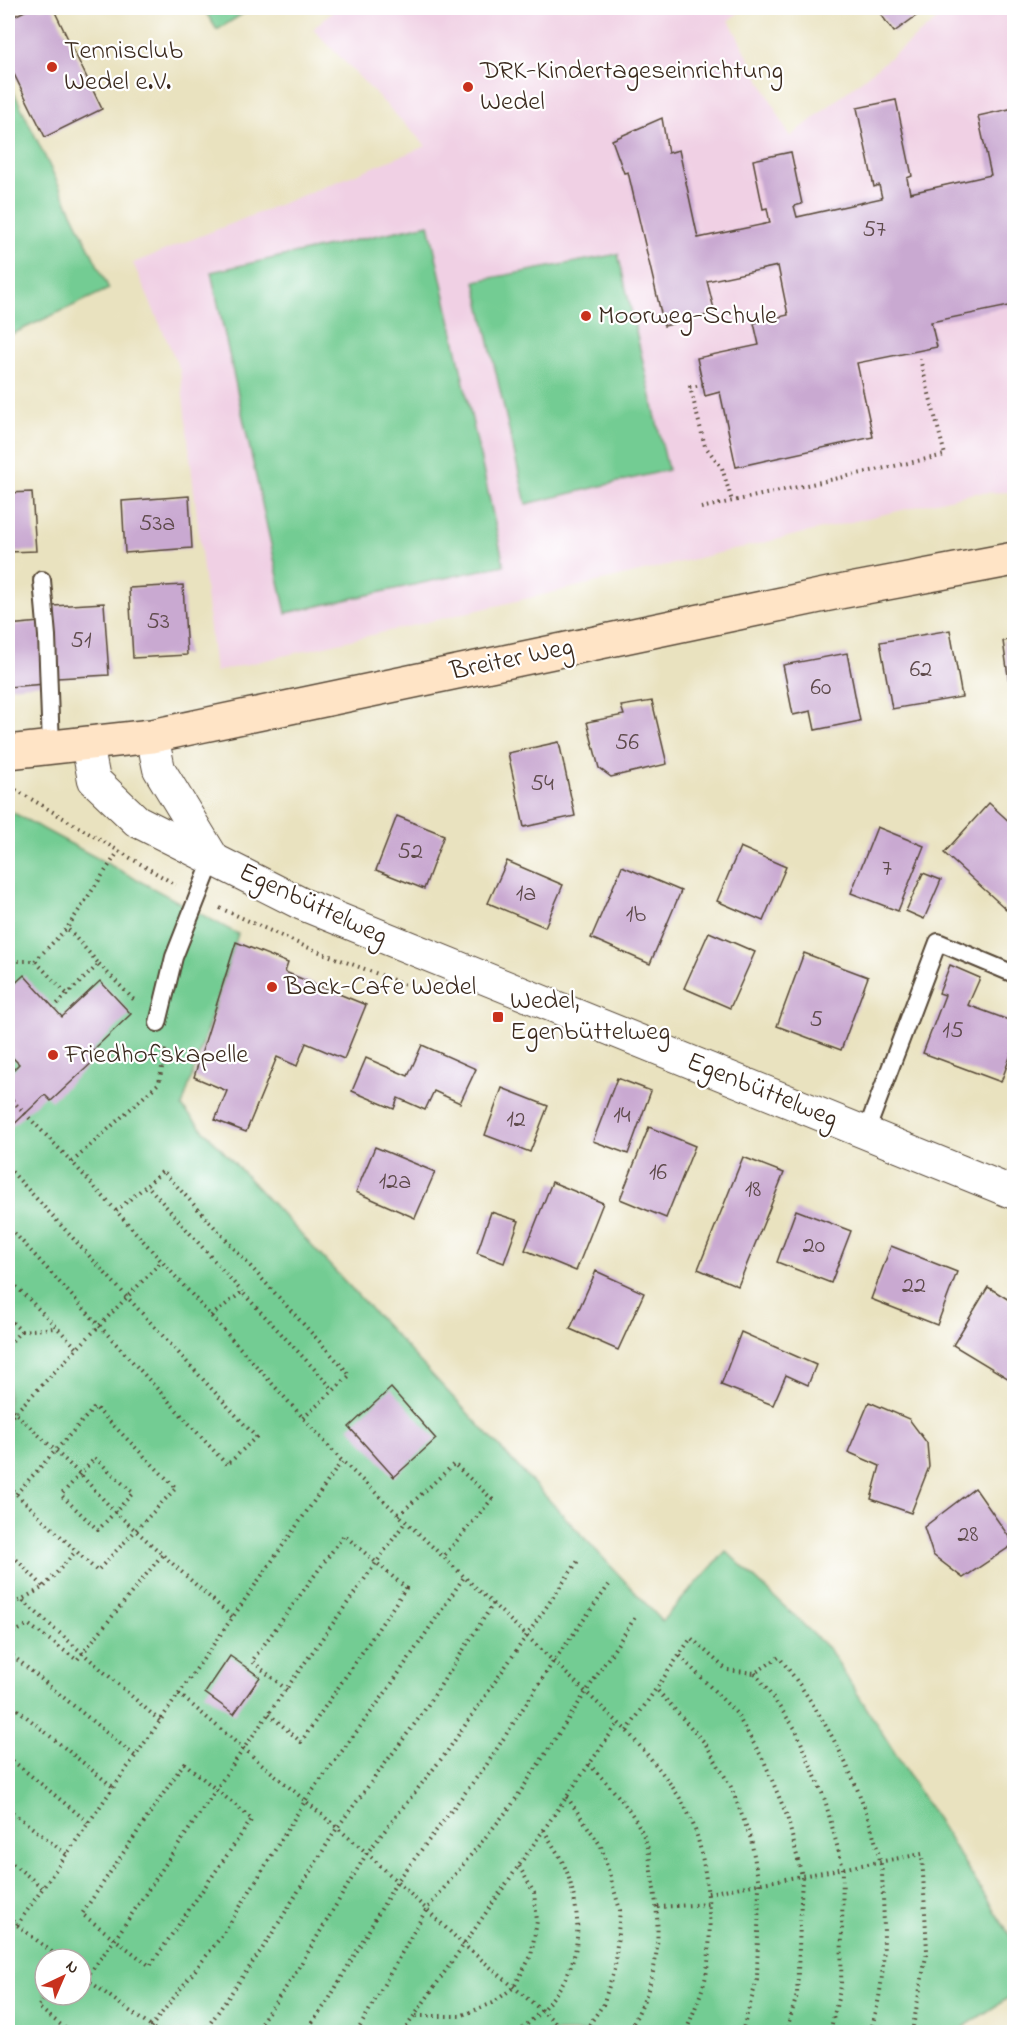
<svg xmlns="http://www.w3.org/2000/svg" width="1022" height="2040" viewBox="0 0 1022 2040" font-family="'Indie Flower',sans-serif">
	<style>
		.built { fill: #f0d0e4 }
		.green { fill: #73cc93; stroke: #577b58; stroke-width: 1.5; fill-rule: evenodd }
		.building { fill: #c9a9d1 }
		.lines { fill: none; stroke-linecap: round; stroke-linejoin: round }
		.lane-casing { stroke: #554636; stroke-width: 20 }
		.street-casing { stroke: #554636; stroke-width: 34 }
		.secondary-casing { stroke: #554636; stroke-width: 36 }
		.path { stroke: #554636; stroke-width: 4; stroke-dasharray: 1.5 4.5; stroke-linecap: butt }
		.lane { stroke: #fff; stroke-width: 16 }
		.street { stroke: #fff; stroke-width: 32 }
		.secondary { stroke: #ffe4c6; stroke-width: 33 }
		.poi-dot { fill: #c8321e; stroke: #fff; stroke-width: 2 }
		.labels { text-anchor: middle; dominant-baseline: central; stroke-width: 4.5; stroke-linejoin: round; paint-order: stroke }
		.number-label { font-size: 24px; fill: #5e4a4b }
		.poi-label { font-size: 27px; fill: #3b2a1e; stroke: #fff; text-anchor: start }
		.street-label { font-size: 27px; fill: #3b2a1e; stroke: #fff }
	</style>
	<rect width="100%" height="100%" fill="#fff"/>
	<filter id="ink" filterUnits="userSpaceOnUse"><feTurbulence type="fractalNoise" baseFrequency=".0167" numOctaves="2"/><feDisplacementMap in="SourceGraphic" scale="12" xChannelSelector="R" yChannelSelector="G"/><feConvolveMatrix kernelMatrix="1 2 1 2 8 2 1 2 1" color-interpolation-filters="sRGB"/></filter>
	<filter id="wash" filterUnits="userSpaceOnUse"><feTurbulence type="fractalNoise" baseFrequency=".008" numOctaves="4" result="noise"/><feDisplacementMap in="SourceGraphic" scale="24" xChannelSelector="R" yChannelSelector="G"/><feGaussianBlur stdDeviation="1.35" result="paint"/><feColorMatrix in="noise" values="0 0 0 0 0 0 0 0 0 0 0 0 0 0 0 0 0 1.4 0 .05"/><feComposite in="paint" operator="in"/></filter>
	<g filter="url(#wash)">
		<rect width="100%" height="100%" fill="#e9e2bf"/>
		<path class="built" d="M336,8H745L729,20L790,137L952,8H1014V492L974,493L215,672L180,370L133,263L426,146L313,29Z"/>
		<g class="green">
			<path d="M203,8H252L217,30Z"/>
			<path d="M8,80L109,289L8,336Z"/>
			<path d="M429,224L504,565L286,613L211,272Z"/>
			<path d="M618,254L668,470L526,504L475,281Z"/>
			<path d="M8,810L238,934L182,1107L662,1621L726,1551L830,1650L1014,1942V1994L956,2032H8ZM45,1959H81V1995H45Z"/>
		</g>
		<g id="blocks">
			<g class="building">
				<path d="M31,8H53L102,109L45,137L8,62V19Z"/>
				<path d="M876,8H927L894,32Z"/>
				<path d="M896,100L912,176L907,178L910,193L991,175L978,116L1014,108V305L931,322L937,347L857,363L873,437L736,467L720,392L705,396L697,358L759,345L754,323L788,315L778,266L707,281L715,313L664,326L628,172L624,173L612,140L662,118L668,153L679,150L698,238L770,223L767,208L763,209L753,160L791,152L802,204L794,206L797,217L882,198L879,185L874,187L857,108Z"/>
				<path d="M32,492L36,551L8,552V493Z"/>
				<path d="M189,496L192,548L125,553L122,501Z"/>
				<path d="M183,585L187,655L133,658L129,588Z"/>
				<path d="M104,603L109,675L57,678L53,606Z"/>
				<path d="M40,622L45,684L8,687V625Z"/>
				<path d="M950,630L962,697L892,709L880,642Z"/>
				<path d="M1014,639V710H1013L1003,641Z"/>
				<path d="M847,653L860,721L815,730L811,711L793,715L783,665Z"/>
				<path d="M652,701L667,764L611,777L599,768L587,722L624,715L621,706Z"/>
				<path d="M559,742L575,816L524,827L508,753Z"/>
				<path d="M989,803L1014,826V901L1007,910L944,853Z"/>
				<path d="M397,816L444,835L424,889L376,870Z"/>
				<path d="M877,827L924,846L898,911L851,893Z"/>
				<path d="M740,847L786,867L763,921L717,901Z"/>
				<path d="M507,861L563,885L545,927L488,903Z"/>
				<path d="M622,866L681,891L650,964L591,938Z"/>
				<path d="M923,873L941,880L924,919L906,911Z"/>
				<path d="M709,932L755,952L730,1008L684,988Z"/>
				<path d="M236,942L288,963L285,972L366,1005L344,1059L306,1043L297,1066L277,1057L246,1132L215,1120L227,1091L194,1077Z"/>
				<path d="M804,953L868,977L841,1050L777,1026Z"/>
				<path d="M950,965L980,978L968,1005L1014,1022V1046L1001,1082L923,1053L945,995L939,993Z"/>
				<path d="M24,975L62,1017L100,981L131,1014L93,1050L98,1057L51,1101L45,1095L8,1130V1075L19,1064L8,1053V990Z"/>
				<path d="M422,1045L476,1069L460,1103L434,1091L425,1110L398,1098L394,1109L352,1091L366,1058L408,1076Z"/>
				<path d="M617,1078L651,1091L628,1154L593,1141Z"/>
				<path d="M502,1088L548,1106L530,1152L485,1135Z"/>
				<path d="M649,1127L695,1146L666,1218L620,1199Z"/>
				<path d="M375,1147L435,1172L415,1218L356,1192Z"/>
				<path d="M743,1157L784,1173L738,1286L698,1269Z"/>
				<path d="M552,1182L603,1203L576,1271L525,1250Z"/>
				<path d="M796,1210L851,1231L831,1283L777,1262Z"/>
				<path d="M491,1212L519,1221L504,1263L477,1253Z"/>
				<path d="M891,1246L957,1272L937,1325L871,1299Z"/>
				<path d="M596,1271L644,1293L618,1350L570,1329Z"/>
				<path d="M988,1287L1014,1303V1382L953,1345Z"/>
				<path d="M741,1332L816,1365L808,1385L786,1375L773,1405L721,1385Z"/>
				<path d="M391,1388L436,1439L394,1477L349,1427Z"/>
				<path d="M869,1402L909,1419L927,1443L929,1467L911,1513L871,1499L880,1466L848,1452Z"/>
				<path d="M975,1488L1014,1544L963,1578L933,1555L924,1527Z"/>
				<path d="M230,1656L260,1677L234,1714L205,1693Z"/>
			</g>
		</g>
	</g>
	<g filter="url(#ink)">
		<use href="#blocks" fill-opacity="0" stroke="#554636" stroke-width="1.5"/>
		<g class="lines">
			<g class="lane-casing">
				<g id="lane">
					<path d="M42,580L47,636L51,747"/>
					<path d="M158,1023L174,957L213,858"/>
					<path d="M866,1132L938,942L1014,974"/>
				</g>
			</g>
			<g class="street-casing">
				<g id="street">
					<path d="M152,736L159,769L213,858"/>
					<path d="M87,744L94,780L137,821L302,904L1014,1193"/>
				</g>
			</g>
			<g class="secondary-casing">
				<path id="secondary" d="M8,752L152,736L829,594L1014,559"/>
			</g>
			<g class="path">
				<path d="M703,385L690,387L705,446L722,468L732,501"/>
				<path d="M701,508L945,455L920,359"/>
				<path d="M16,790L176,885"/>
				<path d="M220,908L304,946L404,984"/>
				<path d="M8,954L14,961"/>
				<path d="M35,961L67,928L118,852"/>
				<path d="M99,964L136,1002"/>
				<path d="M8,966L14,961H35L67,994"/>
				<path d="M53,1008L99,964L67,928"/>
				<path d="M8,1096L72,1162L342,1461L627,1731C650,1758 675,1785 690,1817C708,1856 715,1938 705,1980C700,1998 692,2015 686,2032"/>
				<path d="M72,1162L159,1083L166,1046"/>
				<path d="M8,1175L11,1171L256,1437L227,1465L8,1226"/>
				<path d="M116,1211L147,1185"/>
				<path d="M8,1278L77,1348"/>
				<path d="M211,1316L242,1292L334,1390L350,1375L163,1171L147,1185L242,1292"/>
				<path d="M8,1318L21,1331L8,1345"/>
				<path d="M21,1331L55,1328"/>
				<path d="M8,1406L80,1474L115,1512L232,1617"/>
				<path d="M303,1418L334,1390"/>
				<path d="M8,1420L161,1262"/>
				<path d="M95,1458L133,1493L98,1530L61,1495Z"/>
				<path d="M8,1486L97,1571L176,1488L95,1407L16,1494"/>
				<path d="M399,1515L454,1464L492,1499L443,1557"/>
				<path d="M8,1551L44,1587"/>
				<path d="M23,1601L160,1721"/>
				<path d="M8,1607L44,1587L75,1552"/>
				<path d="M8,1635L29,1625L77,1660L162,1555"/>
				<path d="M8,1652L135,1756"/>
				<path d="M680,1656L736,1713L764,1761L787,1816L802,1876L797,1995L786,2032"/>
				<path d="M755,1673L796,1730L825,1800L843,1868L841,1986L830,2032"/>
				<path d="M658,1691L705,1743L731,1787L751,1839L759,1884L757,1980L742,2032"/>
				<path d="M179,1694L367,1853L464,1945L567,2032"/>
				<path d="M8,1702L113,1787"/>
				<path d="M269,1714L301,1742L406,1588L344,1535L252,1661L287,1690"/>
				<path d="M627,1731L691,1638L727,1670L755,1673L779,1657C826,1717 863,1786 880,1860C883,1872 882,1885 883,1897C885,1944 885,1988 870,2032"/>
				<path d="M8,1757L89,1823"/>
				<path d="M184,1763L252,1819L150,1966L82,1914Z"/>
				<path d="M589,1764C610,1787 636,1812 646,1842C650,1853 650,1867 652,1878C663,1938 659,1979 628,2032"/>
				<path d="M567,1797L601,1846L620,1910L615,1967L603,2005L584,2032"/>
				<path d="M8,1809L66,1854"/>
				<path d="M8,1860L43,1888"/>
				<path d="M708,1893L922,1854L927,1951L912,2032"/>
				<path d="M658,1907L709,1904"/>
				<path d="M8,1918L61,1959"/>
				<path d="M17,1925L342,1461"/>
				<path d="M81,1975L158,2032"/>
				<path d="M86,1978L115,1939L244,1748L406,1521"/>
				<path d="M47,1995L38,2007L70,2032"/>
				<path d="M416,2016H460L493,2003L514,1987L531,1956L537,1921L534,1893L519,1866"/>
				<path d="M147,2032L224,1933L305,1801L386,1692L464,1577"/>
				<path d="M204,2032L267,1942L337,1828L422,1714L493,1604"/>
				<path d="M254,2032L292,1979L367,1853L446,1753L580,1558"/>
				<path d="M305,2032L328,2001L396,1883L487,1764L553,1662L609,1585"/>
				<path d="M357,2032L426,1910L511,1806L636,1616"/>
				<path d="M403,2032L618,1723"/>
				<path d="M518,2032C573,1987 590,1946 568,1875C563,1859 551,1844 544,1830"/>
			</g>
			<use href="#lane" class="lane"/>
			<use href="#street" class="street"/>
			<use href="#secondary" class="secondary"/>
		</g>
	</g>
	<g class="poi-dot">
		<circle cx="52" cy="67" r="6"/>
		<circle cx="468" cy="87" r="6"/>
		<circle cx="586" cy="316" r="6"/>
		<circle cx="272" cy="987" r="6"/>
		<rect x="492" y="1011" width="12" height="12" rx="3"/>
		<circle cx="53" cy="1055" r="6"/>
	</g>
	<g class="labels">
		<g class="number-label">
			<text x="874" y="230">57</text>
			<text x="157" y="524">53a</text>
			<text x="158" y="622">53</text>
			<text x="81" y="641">51</text>
			<text x="921" y="670">62</text>
			<text x="821" y="688">60</text>
			<text x="627" y="743">56</text>
			<text x="542" y="784">54</text>
			<text x="410" y="852">52</text>
			<text x="887" y="869">7</text>
			<text x="526" y="894">1a</text>
			<text x="636" y="915">1b</text>
			<text x="816" y="1020">5</text>
			<text x="953" y="1031">15</text>
			<text x="622" y="1116">14</text>
			<text x="516" y="1120">12</text>
			<text x="658" y="1173">16</text>
			<text x="395" y="1182">12a</text>
			<text x="753" y="1190">18</text>
			<text x="814" y="1246">20</text>
			<text x="914" y="1286">22</text>
			<text x="968" y="1535">28</text>
		</g>
		<g class="poi-label">
			<text x="64" y="51">Tennisclub<tspan x="64" dy="31">Wedel e.V.</tspan></text>
			<text x="480" y="71">DRK-Kindertageseinrichtung<tspan x="480" dy="31">Wedel</tspan></text>
			<text x="598" y="316">Moorweg-Schule</text>
			<text x="284" y="987">Back-Cafe Wedel</text>
			<text x="510" y="1001">Wedel,<tspan x="510" dy="31">Egenbüttelweg</tspan></text>
			<text x="65" y="1055">Friedhofskapelle</text>
		</g>
		<g class="street-label">
			<text transform="translate(512 660) rotate(-12)">Breiter Weg</text>
			<text transform="translate(313 905) rotate(25)">Egenbüttelweg</text>
			<text transform="translate(762 1091) rotate(22)">Egenbüttelweg</text>
		</g>
	</g>
	<rect width="1022" height="2040" fill="none" stroke="#fff" stroke-width="30"/>
	<g transform="translate(63 1977) rotate(44)"><circle r="28" fill="#ffffff" stroke="#b1aaa5" stroke-width="1.5"/>
	<path d="M0-4.5L10 22L0 15L-10 22Z" fill="#c8321e"/>
	<text y="-9" font-size="16" font-weight="bold" text-anchor="middle" fill="#3b2a1e">N</text>
	</g>
</svg>
